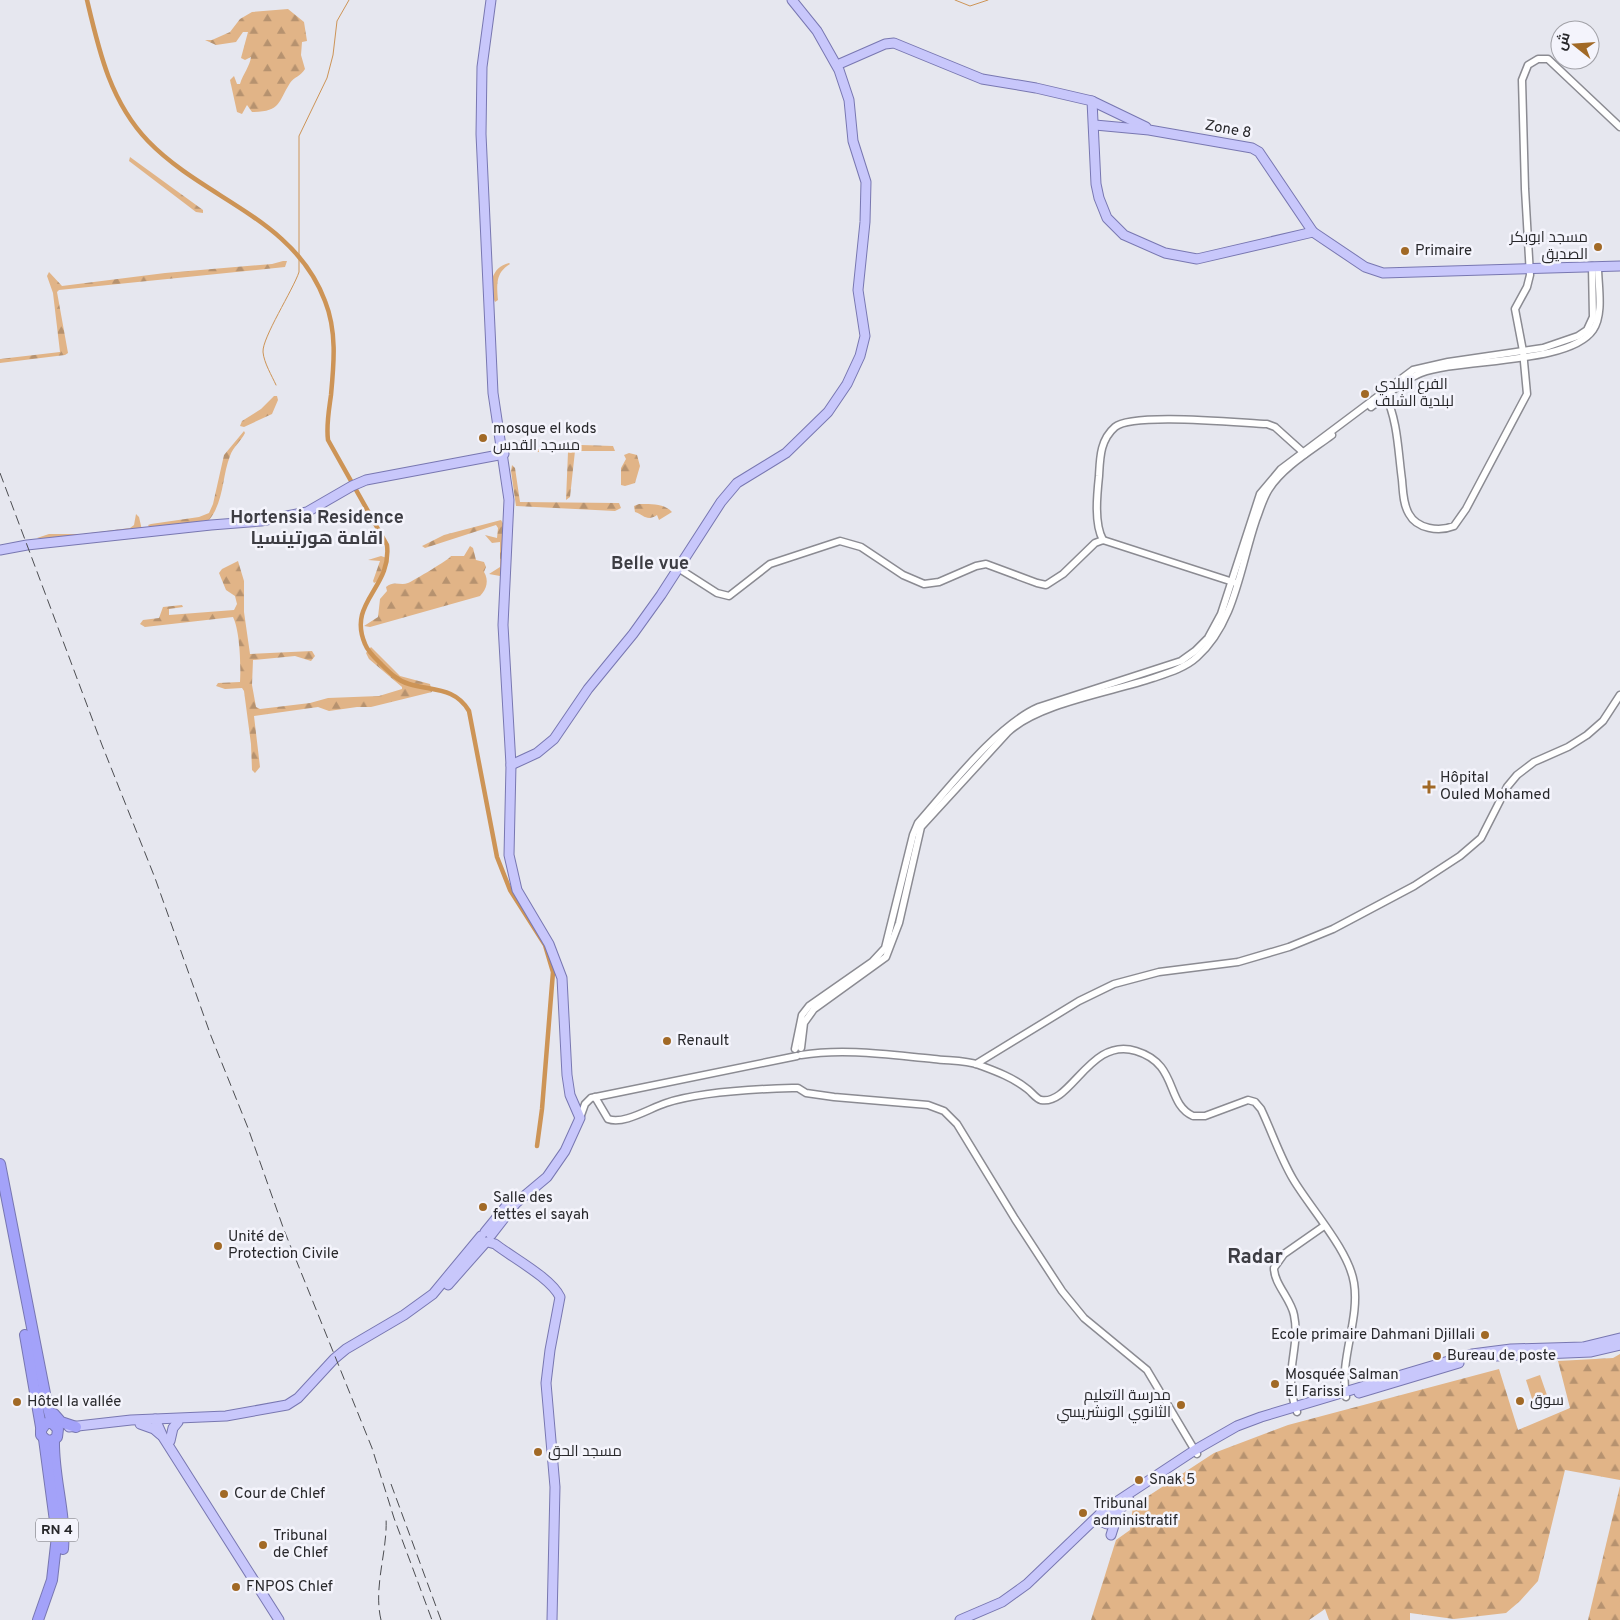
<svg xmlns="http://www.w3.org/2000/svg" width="1620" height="1620" viewBox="0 0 1620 1620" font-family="Overpass,Cairo,sans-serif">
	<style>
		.forest { fill: url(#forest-firs) }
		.garden { fill: #e1b487 }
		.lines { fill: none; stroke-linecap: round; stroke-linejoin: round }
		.stream { stroke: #cd9456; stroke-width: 1 }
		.canal { stroke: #cd9456; stroke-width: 4.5 }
		.minor-casing { stroke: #8b8b92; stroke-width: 9 }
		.major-casing { stroke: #7877b1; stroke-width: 11 }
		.highway-casing { stroke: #7877b1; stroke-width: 12 }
		.minor { stroke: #fff; stroke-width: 6 }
		.major { stroke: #c8c7fb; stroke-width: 9 }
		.highway { stroke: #a3a2f9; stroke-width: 10 }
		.rail { stroke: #4c4d51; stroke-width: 1; stroke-dasharray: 10 5; stroke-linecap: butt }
		.poi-dot { fill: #a16926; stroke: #f4f4fc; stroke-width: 2 }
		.labels { text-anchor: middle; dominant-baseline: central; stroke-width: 5; stroke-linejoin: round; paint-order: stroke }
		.shield { fill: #f4f4fc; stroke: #65656a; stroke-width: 1 }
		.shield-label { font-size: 14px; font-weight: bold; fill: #28282b }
		.street-label { font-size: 15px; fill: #28282b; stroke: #f4f4fc }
		.poi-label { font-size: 15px; fill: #28282b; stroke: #f4f4fc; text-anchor: start }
		.quarter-label { font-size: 18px; font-weight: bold; fill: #3d3d43; stroke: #f4f4fc }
		.district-label { font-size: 20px; font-weight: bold; fill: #3d3d43; stroke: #f4f4fc }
	</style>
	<defs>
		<pattern id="forest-firs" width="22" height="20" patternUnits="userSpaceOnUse" patternTransform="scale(1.25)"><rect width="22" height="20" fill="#e1b487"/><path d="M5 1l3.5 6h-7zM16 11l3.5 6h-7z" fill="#b6926f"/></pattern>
	</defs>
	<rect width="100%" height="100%" fill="#e6e7ef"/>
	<g class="forest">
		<path d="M288,9L304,22L307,41L302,42L301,55L305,69C301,76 294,77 290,83C278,102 281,112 252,112L247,105L242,114L237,112L230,80L234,76L237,84H240C243,74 250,66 251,57L245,60L241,58L248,32H243L236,42L216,45L205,40H212L230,32L240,19L252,12Z"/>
		<path d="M130,157L203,210V213L196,212L129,161Z"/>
		<path d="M283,261H287L285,267L59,290L57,292L68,353L65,355L0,363V359L60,352L53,293L47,276L49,272L62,286L165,273L272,264Z"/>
		<path d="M509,263L510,264C495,273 497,285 498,300L495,302C488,286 491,267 509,263Z"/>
		<path d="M274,396H277L278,400L272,414L244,427L240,426L242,421L261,409Z"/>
		<path d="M244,431L245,433C241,441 233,447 230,456C222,476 224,502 209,520L150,528L148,525L151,524L199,517L209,513L213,504L224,455Z"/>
		<path d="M581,445L613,446L615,451H575L570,497L566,500L568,452H529L528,450Z"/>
		<path d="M629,453L637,455L640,466L635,483L625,486L621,485V468L626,459L624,455Z"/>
		<path d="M512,465L515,468L520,502L617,503H619L621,508L615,511L516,506L511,471Z"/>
		<path d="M639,504C650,504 664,503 672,512L659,520L657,515C647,522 644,515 635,512L634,506Z"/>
		<path d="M136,514L139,517L142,530L42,539L37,538L49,534H83L130,528L134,525Z"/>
		<path d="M501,520L504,525L500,587V576L489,574L500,567V542L492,543L485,535L497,538L498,528L496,525L425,548L422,546L444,535Z"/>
		<path d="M470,546L473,548L476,560L484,562L486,567L484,572C489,580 487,589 480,596L370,627L364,626L378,617L380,599L387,591L386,587C394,580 400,586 408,583C413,581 450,559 451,556H464Z"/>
		<path d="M381,556L387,558L378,581L374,583L373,581L380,561L368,560Z"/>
		<path d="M238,561L244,581V612L250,654L312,651L315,656L311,661L295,656L253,660L252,685L256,707L260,709L310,703L328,698L379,696L402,689V687L369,659L366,653L371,647L400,676L430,684L432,692L371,707H357L329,711L318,707L254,716L260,767L255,773L252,770L251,744L244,691L242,688L225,689L216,686L218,683L240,682C241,666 240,631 233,617L145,627L140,624L143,620L159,618L163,607L182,605L183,607L169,609V615L234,610L237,604L235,596L226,590L219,573L222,569Z"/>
		<path d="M1620,1354V1480L1565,1470L1538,1581L1520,1601L1506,1613L1454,1619L1410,1613V1620H1329L1325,1609L1309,1620H1091L1116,1540L1130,1530L1133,1506L1214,1453L1288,1425L1499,1369L1518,1430L1570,1408L1558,1361L1613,1358Z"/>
		<path d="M1620,1486V1620H1588Z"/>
	</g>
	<path class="garden" d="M1540,1375L1549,1401L1534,1405L1526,1380Z"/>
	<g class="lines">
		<g class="stream">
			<path d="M955,0L970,6L988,0"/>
			<path d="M276,385C272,376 264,363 263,352C262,338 293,290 299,272V136L327,78L333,55L337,21L349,0"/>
		</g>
		<path class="canal" d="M87,0C99,51 110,101 148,141C205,200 294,218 325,301C337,331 334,363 331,395C329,410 326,425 328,440L387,545C392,588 347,602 365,644C368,652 376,659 382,665C390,673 398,681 409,684C432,691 455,687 469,711L497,857L510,890L545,945L553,972L542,1109L537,1146"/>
		<g class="minor-casing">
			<g id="minor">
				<path d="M1385,394C1398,421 1398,451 1402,480C1403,491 1403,504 1409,514C1417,529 1439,532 1454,526L1466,509L1527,394L1523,351L1515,309L1527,287L1530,275L1525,189L1522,80L1528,65L1538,59H1548L1620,127"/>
				<path d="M1371,407C1386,396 1403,380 1421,373C1459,358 1569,365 1593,330C1604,314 1598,286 1598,267"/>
				<path d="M1103,540C1094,524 1097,495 1099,476C1100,458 1100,440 1115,427C1132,412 1241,423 1267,424L1275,427L1305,454"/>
				<path d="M678,568L717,593L729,596L770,564L840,541L861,547L903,575L924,584L939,582L976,566L986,564L1037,583L1046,585L1063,574L1095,543L1103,540L1236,583"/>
				<path d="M801,1048L804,1023L814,1009L886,957L899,923L921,827L1008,732C1039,703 1112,692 1153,678C1168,673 1185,668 1197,657C1235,623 1240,567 1256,520C1260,510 1263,498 1269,489C1283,467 1312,450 1332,435"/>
				<path d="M795,1049L802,1015L809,1006L872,962L885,948L913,835L918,823C949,788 997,725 1039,707L1181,661L1195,651L1208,638L1221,614L1260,494L1281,469L1413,370L1448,362L1543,348L1578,336L1587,330L1593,317L1592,266"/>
				<path d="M801,1055C845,1048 890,1055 934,1059C948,1061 965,1060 979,1065C995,1071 1012,1077 1026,1088C1031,1091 1036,1099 1041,1100C1071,1106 1090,1036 1136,1051C1179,1064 1165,1103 1193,1116H1205L1248,1100L1255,1102L1261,1109C1272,1132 1280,1157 1293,1179C1310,1208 1349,1250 1354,1283C1360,1320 1339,1359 1346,1397"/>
				<path d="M976,1064L1079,1001L1114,984L1159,972L1238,962L1289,947L1333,929L1414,886L1460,856L1481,838L1507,787L1517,775L1534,762L1568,747L1587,735L1603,721L1620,695"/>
				<path d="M595,1097L608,1119C624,1125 650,1108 666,1103C700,1092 756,1089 792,1088H798L806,1093L834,1097L928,1105L944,1111L957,1124L1015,1219L1062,1291L1084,1318L1147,1370L1197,1454"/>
				<path d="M580,1118L585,1104L591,1098L797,1056"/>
				<path d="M1297,1412C1282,1372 1301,1349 1294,1315C1291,1299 1274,1284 1274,1268L1284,1254L1324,1226"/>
			</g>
		</g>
		<g class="major-casing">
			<g id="major">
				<path d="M837,65L885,44L894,43L982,79L1036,88L1092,101L1096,184L1099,198L1107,218L1124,235L1165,253L1197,259L1313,232L1365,267L1383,273L1620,266"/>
				<path d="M1092,101L1146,127"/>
				<path d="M1095,125L1149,130L1252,148L1259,152L1313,232"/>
				<path d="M0,550L27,545L211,525L261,521L307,512L352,486L366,480L504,454"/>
				<path d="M511,765L537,753L554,739L588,689L633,634L661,595L721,502L737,483L786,453L828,412L847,384L860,356L865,336L858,290L865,222L866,182L853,141L849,100L839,70L817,31L792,0"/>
				<path d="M485,1232L507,1205"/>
				<path d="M491,1235L516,1203L547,1177L565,1151L580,1118L570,1095L567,1075L562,978L549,944L517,890L509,855L511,765L503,625L509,500L493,393L481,134L482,67L491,0"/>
				<path d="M488,1242L495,1244C513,1258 551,1278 560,1297L550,1350L546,1383L555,1487L552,1620"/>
				<path d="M448,1285L486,1242"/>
				<path d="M1496,1356L1591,1352L1620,1345"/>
				<path d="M1359,1393L1459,1363"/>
				<path d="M155,1419L163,1437L279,1620"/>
				<path d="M140,1424L154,1429L161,1435"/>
				<path d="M69,1427L131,1420L226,1416L287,1405L298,1398L334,1359L346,1349L404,1315L433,1294L481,1236"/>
				<path d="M170,1441L173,1428L178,1422"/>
				<path d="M1104,1511L1109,1512L1111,1516V1521L1107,1524L1100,1521L1101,1512L1195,1450L1237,1426L1261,1417L1472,1354L1511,1349L1583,1347L1620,1338"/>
				<path d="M1112,1517L1129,1500"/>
				<path d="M1111,1535L1117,1516"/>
				<path d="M960,1620L1002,1602L1027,1584L1100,1514"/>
			</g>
		</g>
		<g class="highway-casing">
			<g id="highway">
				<path d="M0,1164L47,1404L52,1423L58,1429L57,1437L52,1441L46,1440L41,1435V1430L46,1423H52"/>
				<path d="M25,1335L41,1427"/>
				<path d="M54,1414L61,1422L76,1427"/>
				<path d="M54,1440C53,1477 66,1512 63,1549"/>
				<path d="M38,1620L52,1580L57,1536L44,1439"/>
			</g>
		</g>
		<use href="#minor" class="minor"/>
		<use href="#major" class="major"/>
		<use href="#highway" class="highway"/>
		<g class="rail">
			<path d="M0,473L102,745L155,878L211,1036L248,1128L284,1230L372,1448L394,1518L432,1620"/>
			<path d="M391,1484L441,1620"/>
			<path d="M381,1620C373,1586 388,1551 386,1517"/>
		</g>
	</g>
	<g class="poi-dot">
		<circle cx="1598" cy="247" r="5"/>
		<circle cx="1405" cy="251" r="5"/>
		<circle cx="1365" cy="394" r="5"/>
		<circle cx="483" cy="438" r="5"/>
		<path d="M1426.5 779.5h5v5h5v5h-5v5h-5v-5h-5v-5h5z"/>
		<circle cx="667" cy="1041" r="5"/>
		<circle cx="483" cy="1207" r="5"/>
		<circle cx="218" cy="1246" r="5"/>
		<circle cx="1485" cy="1335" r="5"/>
		<circle cx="1437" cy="1356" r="5"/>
		<circle cx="1275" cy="1384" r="5"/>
		<circle cx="1520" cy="1401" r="5"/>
		<circle cx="17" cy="1402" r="5"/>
		<circle cx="1181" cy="1405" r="5"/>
		<circle cx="538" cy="1452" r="5"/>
		<circle cx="1139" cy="1480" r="5"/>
		<circle cx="224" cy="1494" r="5"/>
		<circle cx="1083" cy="1513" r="5"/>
		<circle cx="263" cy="1545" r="5"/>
		<circle cx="236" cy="1587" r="5"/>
	</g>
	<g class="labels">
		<rect class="shield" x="36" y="1518.5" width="42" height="23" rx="4"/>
		<g class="shield-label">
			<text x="57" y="1530">RN 4</text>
		</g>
		<g class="street-label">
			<text transform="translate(1228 130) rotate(10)">Zone 8</text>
		</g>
		<g class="poi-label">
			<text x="1588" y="238" text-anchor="end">مسجد ابوبكر<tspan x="1588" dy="17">الصديق</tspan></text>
			<text x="1415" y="251">Primaire</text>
			<text x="1375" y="385">الفرع البلدي<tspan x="1375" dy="17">لبلدية الشلف</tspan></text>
			<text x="493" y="429">mosque el kods<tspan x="493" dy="17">مسجد القدس</tspan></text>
			<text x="1440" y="778">Hôpital<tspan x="1440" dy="17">Ouled Mohamed</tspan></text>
			<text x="677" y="1041">Renault</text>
			<text x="493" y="1198">Salle des<tspan x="493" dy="17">fettes el sayah</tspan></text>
			<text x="228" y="1237">Unité de<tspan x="228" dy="17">Protection Civile</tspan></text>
			<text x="1475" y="1335" text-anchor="end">Ecole primaire Dahmani Djillali</text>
			<text x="1447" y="1356">Bureau de poste</text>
			<text x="1285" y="1375">Mosquée Salman<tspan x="1285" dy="17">El Farissi</tspan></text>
			<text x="1171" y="1396" text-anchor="end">مدرسة التعليم<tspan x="1171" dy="17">الثانوي الونشريسي</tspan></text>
			<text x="1530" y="1401">سوق</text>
			<text x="27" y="1402">Hôtel la vallée</text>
			<text x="548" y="1452">مسجد الحق</text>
			<text x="1149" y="1480">Snak 5</text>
			<text x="234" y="1494">Cour de Chlef</text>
			<text x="1093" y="1504">Tribunal<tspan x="1093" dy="17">administratif</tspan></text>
			<text x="273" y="1536">Tribunal<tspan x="273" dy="17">de Chlef</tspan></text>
			<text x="246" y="1587">FNPOS Chlef</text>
		</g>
		<g class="quarter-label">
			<text x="317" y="518">Hortensia Residence<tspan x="317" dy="21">اقامة هورتينسيا</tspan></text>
			<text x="650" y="564">Belle vue</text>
		</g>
		<g class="district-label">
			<text x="1255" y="1258">Radar</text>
		</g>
	</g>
	<g transform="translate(1575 45) rotate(287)"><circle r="24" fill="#f4f4fc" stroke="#a2a2a8"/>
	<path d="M0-4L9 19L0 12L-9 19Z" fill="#a16926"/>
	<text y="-8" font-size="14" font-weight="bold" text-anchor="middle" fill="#28282b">ش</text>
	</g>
</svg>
